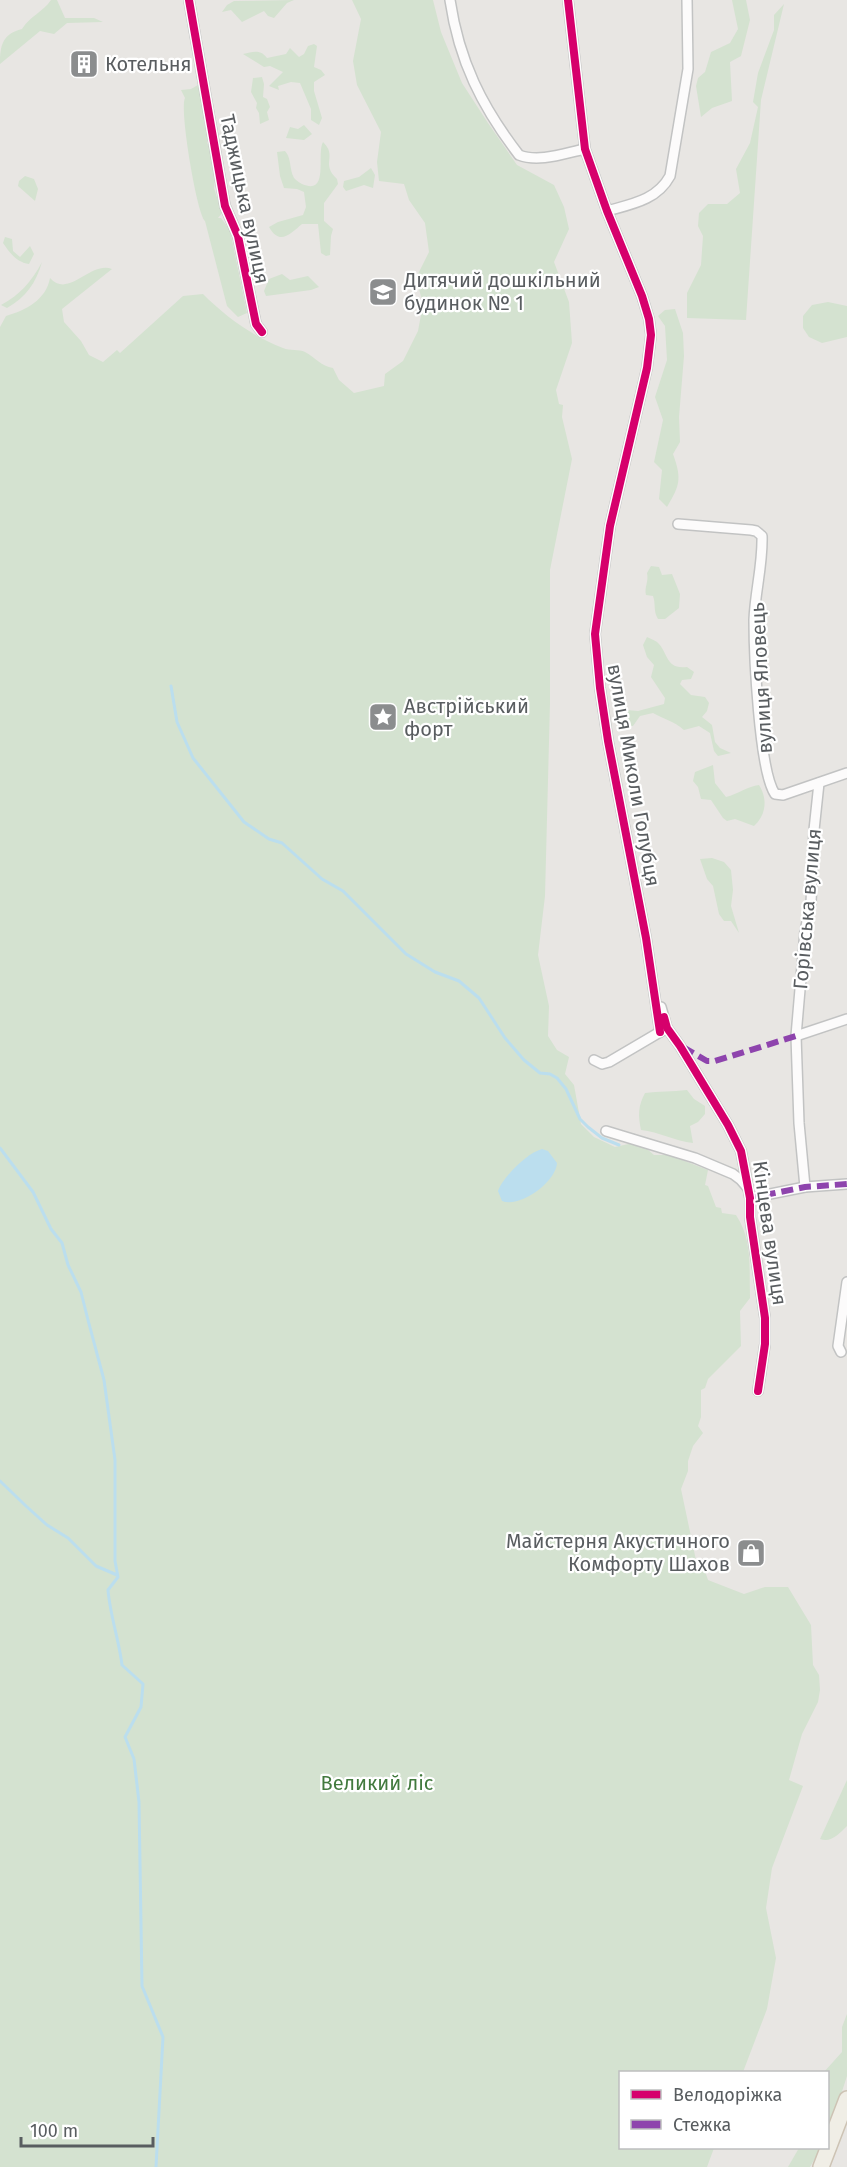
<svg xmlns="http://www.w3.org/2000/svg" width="847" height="2167" viewBox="0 0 847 2167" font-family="'Fira Sans',sans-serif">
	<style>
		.green { fill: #d4e2d0 }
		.water { fill: #bbdeee }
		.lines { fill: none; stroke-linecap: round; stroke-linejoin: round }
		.stream { stroke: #bbdeee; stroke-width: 3 }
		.street-casing { stroke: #c2c3c3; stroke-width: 12 }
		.primary-casing { stroke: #cdc3b4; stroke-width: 18 }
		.street { stroke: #fcfbfb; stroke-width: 9 }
		.primary { stroke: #f0eee6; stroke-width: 15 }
		.quiet { stroke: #8e44ad; stroke-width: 6; stroke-dasharray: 12 6; stroke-linecap: butt }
		.cycleway-casing { stroke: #fff; stroke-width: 11 }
		.cycleway { stroke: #d6006c; stroke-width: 8 }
		.labels { text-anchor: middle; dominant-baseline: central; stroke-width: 4.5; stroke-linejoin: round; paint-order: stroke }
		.poi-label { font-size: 20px; fill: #595d60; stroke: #fff; text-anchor: start }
		.street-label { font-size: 20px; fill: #595d60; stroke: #fff }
		.park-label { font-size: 20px; fill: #427a3e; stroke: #fff }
	</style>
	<rect width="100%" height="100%" fill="#e8e6e3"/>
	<g class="green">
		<path d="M51,0H57L65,18H94L103,22L67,23L54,34L40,31L0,64C0,46 2,34 22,29C30,16 43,12 51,0Z"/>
		<path d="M294,0L287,3L274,18L268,16L264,11L242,22L231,10L222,12L227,5L234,1Z"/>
		<path d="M352,0H433L441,32L462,83L488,123L517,165L554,185L564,207L569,229L554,262L569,302L572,343L556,390L559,404L563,405L562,417L572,459L550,570V703L545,896L538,955L549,1006L548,1036L557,1050L569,1057L565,1074L574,1085L581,1124L594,1137L615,1147L633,1143L647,1149L654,1155H669L708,1170L705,1185L708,1186L716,1207L721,1208L722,1213L736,1215C753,1240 749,1269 750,1298L740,1311L741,1346L708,1379L705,1388L701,1390V1417L698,1426L703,1433L693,1446L688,1461V1471L681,1489L697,1565L705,1571L708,1580L744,1594L765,1587H788L811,1625L813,1665L819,1675L820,1690L818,1702L802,1734L789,1780L803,1786L772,1868L766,1908L776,1958L767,2009L743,2072H620V2148H714L707,2167H0V327L6,316C26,310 46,300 50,278C69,299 90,261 112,269L62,309L64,322L81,341L89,355L103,362L117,350L120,353L183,296L203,294C226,317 252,336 283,348C290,351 299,349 305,352C316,358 321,366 333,368L339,380L354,393L384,386L385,374L403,361L418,331L423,304L416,278L429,252L425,223L409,200L404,184L379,181L377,162L381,132L357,85L353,61L361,19Z"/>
		<path d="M732,0H746L750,20L741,56L730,62L732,101L712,108L701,117L696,86L698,78L705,72L711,52L730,43L738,29Z"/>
		<path d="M784,4L761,100L746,320L687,318V293L701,265L703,236L698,226L699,213L708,204H727L740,193L736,169L750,143L758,107L753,102L758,73L774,30V15Z"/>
		<path d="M314,44L317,46L314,67L321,70L325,75L314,82V91L322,118L319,125L311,120V109L300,83L291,82L278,86L279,90L269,86L283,72L270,66L264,67L243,54C253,52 260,49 267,58L286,54L290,48L299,57L304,54L308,46Z"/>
		<path d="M262,77L264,84L263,97L267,99L270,107L267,112L269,120L260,124L259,113L256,108L257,103L251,92L253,78Z"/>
		<path d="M198,85L205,114L204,123L208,134L207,142L211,152L215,181L214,188L222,213L218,218H221L230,230L247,313L238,317L227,306L205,221C197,214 179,108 185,98L181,90L191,89Z"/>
		<path d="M304,125L312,134L304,140L286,138L290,127L298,129Z"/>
		<path d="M323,142C338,157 320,163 337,179L338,184L324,203V221L333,229L331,236L330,255L326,256L321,253L318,224H302C290,234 280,246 269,227L278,222L303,215L306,207L304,192L297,189L284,188L280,176L277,152L285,151C292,159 289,169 294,178C296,180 300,183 302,184C330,196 316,154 323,142Z"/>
		<path d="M371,168L375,175L373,188L364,185L346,191L343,187L344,181L359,177Z"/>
		<path d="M25,176L34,179L38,189L35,201L18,186L19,181Z"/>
		<path d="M5,237L12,239L13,251L20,257L30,246L34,254L29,264C16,262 10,253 3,243Z"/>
		<path d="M42,262C36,283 26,297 7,308L1,305C20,295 32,281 42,262Z"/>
		<path d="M282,274L290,280L308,276L319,287L311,290L266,296L264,291L269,279Z"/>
		<path d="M828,302L847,306V337L822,343L809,337L803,328V316L812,305Z"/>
		<path d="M675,309L683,333L684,356L679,417L680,442L673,454C682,479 680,485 667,507L659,499L662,470L654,462L663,420L655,397L667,360L665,326L658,316L665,310Z"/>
		<path d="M651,566L659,567L662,575L672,574L680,594L679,608L665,619H658C653,611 656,604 653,596L646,595C644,587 649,582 647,573Z"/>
		<path d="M647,637C649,638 656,641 657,642C668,651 665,670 687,667L694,672L691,679L682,680L680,684L691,695L705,697L709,703L707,711L702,717L712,725L715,742L720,748L731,753L718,756L714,751L710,733L699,726L684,730C674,721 665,720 653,713L640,716L633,726H627L621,723L620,712L627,710L638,711L664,704L665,698L651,677L654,665L647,657L643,645Z"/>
		<path d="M713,765L715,783L726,797C738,794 748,786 759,785C768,799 766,815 754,826L735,819L727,821L723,818L711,800L701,799L698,787L693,781L695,772Z"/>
		<path d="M712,858L724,862L731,870L733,890L731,906L739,933L731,921H724L719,914L713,886L707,879L700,859Z"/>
		<path d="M687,1090L694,1099L705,1106V1114L698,1122L690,1126L693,1143C675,1141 659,1132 641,1130C638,1115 638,1106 645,1093C659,1091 672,1092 687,1090Z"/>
		<path d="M847,1780V1826C839,1834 831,1843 820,1839Z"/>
		<path d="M847,2014V2076L836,2110L828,2127V2072H824L842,2052V2027Z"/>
		<path d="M799,2148H821L810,2167H788Z"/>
	</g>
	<path class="water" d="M542,1149L548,1151L557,1163C556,1182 520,1208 502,1201L498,1191C503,1177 527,1153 542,1149Z"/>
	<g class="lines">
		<g class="stream">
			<path d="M171,686L177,722L193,758L244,822L269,839L282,843L322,879L343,891L406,954L435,972L459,981L479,998L505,1038L524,1060L540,1073L550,1074L557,1078L566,1089L580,1119L588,1127L602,1138L619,1145"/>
			<path d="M0,1148L33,1192L51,1229L62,1243L68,1265L81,1292L88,1320L104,1380L115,1460V1561L118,1577L108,1590C110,1615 119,1640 122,1665L143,1684L141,1707L125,1737L134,1759L139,1802L142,1986L163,2037L156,2167"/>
			<path d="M0,1481L26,1506L47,1525L68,1538L96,1566L117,1575"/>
		</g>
		<g class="street-casing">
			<g id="street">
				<path d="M189,0L225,206L238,236L256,324L262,332"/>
				<path d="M450,0C459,61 482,107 519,155C539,163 565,153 585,149"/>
				<path d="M568,0L585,149L607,211L642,296L649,319L651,335L647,368L610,526L595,634L600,688L608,741L646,938L660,1032"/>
				<path d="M607,211C632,204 657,200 670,176L688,69L687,0"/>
				<path d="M678,524L751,530L756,531L762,536C763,564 755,592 754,620C754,652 759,771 775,794L783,795L847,773"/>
				<path d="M661,1007L667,1028L680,1046L728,1125L741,1151L750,1198V1217L765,1318V1344L758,1391"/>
				<path d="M796,1036L847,1019"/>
				<path d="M594,1060L602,1064L609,1062L665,1029"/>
				<path d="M606,1131L695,1158L733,1174L741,1180L747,1187"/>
				<path d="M805,1187L799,1123L796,1036L805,931L811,903L814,830L819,783"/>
				<path d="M750,1198L805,1187L847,1184"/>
				<path d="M841,1352L838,1346L847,1282"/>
			</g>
		</g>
		<g class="primary-casing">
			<path id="primary" d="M821,2167L847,2099"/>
		</g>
		<use href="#street" class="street"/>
		<use href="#primary" class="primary"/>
		<g class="quiet">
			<path d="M683,1047L707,1061H715L796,1036"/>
			<path d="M750,1194V1198L805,1187L847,1184"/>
		</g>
		<g class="cycleway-casing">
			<g id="cycleway">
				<path d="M189,0L225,206L238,236L256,324L262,332"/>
				<path d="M568,0L585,149L607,211L642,296L649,319L651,335L647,368L610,526L595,634L600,688L608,741L646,938L660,1032"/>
				<path d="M664,1017L667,1028L680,1046L728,1125L741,1151L750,1198V1217L765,1318V1344L758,1391"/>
			</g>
		</g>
		<use href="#cycleway" class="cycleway"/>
	</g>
	<defs>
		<g id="building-square" transform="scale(1.5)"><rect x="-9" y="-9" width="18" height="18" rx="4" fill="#8b8d8e" stroke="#fff"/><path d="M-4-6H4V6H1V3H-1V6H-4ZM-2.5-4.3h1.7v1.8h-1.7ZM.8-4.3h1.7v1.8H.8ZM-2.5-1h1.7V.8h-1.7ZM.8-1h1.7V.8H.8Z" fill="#fff"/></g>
		<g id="school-square" transform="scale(1.5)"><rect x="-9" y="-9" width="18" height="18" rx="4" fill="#8b8d8e" stroke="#fff"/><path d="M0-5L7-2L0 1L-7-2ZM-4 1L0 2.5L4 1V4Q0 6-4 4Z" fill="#fff"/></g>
		<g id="sight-square" transform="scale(1.5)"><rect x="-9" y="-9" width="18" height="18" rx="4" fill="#8b8d8e" stroke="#fff"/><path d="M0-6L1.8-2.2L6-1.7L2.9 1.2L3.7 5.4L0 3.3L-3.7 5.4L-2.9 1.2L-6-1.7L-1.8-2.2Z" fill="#fff"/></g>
		<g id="shop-square" transform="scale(1.5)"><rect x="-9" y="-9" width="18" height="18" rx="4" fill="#8b8d8e" stroke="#fff"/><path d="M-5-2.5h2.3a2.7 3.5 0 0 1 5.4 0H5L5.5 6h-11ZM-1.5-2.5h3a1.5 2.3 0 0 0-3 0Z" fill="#fff"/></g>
	</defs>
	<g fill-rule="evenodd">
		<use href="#building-square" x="84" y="64"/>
		<use href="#school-square" x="383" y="292"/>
		<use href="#sight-square" x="383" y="717"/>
		<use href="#shop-square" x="751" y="1553"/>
	</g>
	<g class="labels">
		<g class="poi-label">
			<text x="105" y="64">Котельня</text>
			<text x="404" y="280">Дитячий дошкільний<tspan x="404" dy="23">будинок № 1</tspan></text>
			<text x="404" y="706">Австрійський<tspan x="404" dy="23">форт</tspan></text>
			<text x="730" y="1541" text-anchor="end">Майстерня Акустичного<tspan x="730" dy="23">Комфорту Шахов</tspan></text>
		</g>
		<g class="street-label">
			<text transform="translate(245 199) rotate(78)">Таджицька вулиця</text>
			<text transform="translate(761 678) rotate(-93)">вулиця Яловець</text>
			<text transform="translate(634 775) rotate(80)">вулиця Миколи Голубця</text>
			<text transform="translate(807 909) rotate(-85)">Горівська вулиця</text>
			<text transform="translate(770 1233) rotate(82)">Кінцева вулиця</text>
		</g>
		<g class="park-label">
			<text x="377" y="1783">Великий ліс</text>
		</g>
	</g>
	<rect x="619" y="2071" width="210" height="78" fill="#ffffff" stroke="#bdbebf" stroke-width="1.5"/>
	<rect x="631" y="2090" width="30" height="9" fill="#d6006c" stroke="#bdbebf" stroke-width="1.5"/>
	<text x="673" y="2101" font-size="18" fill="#595d60">Велодоріжка</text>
	<rect x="631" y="2120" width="30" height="9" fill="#8e44ad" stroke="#bdbebf" stroke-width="1.5"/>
	<text x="673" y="2131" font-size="18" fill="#595d60">Стежка</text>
	<path d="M21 2137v9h132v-9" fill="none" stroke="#595d60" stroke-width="3"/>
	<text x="30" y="2137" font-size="18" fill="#595d60" stroke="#ffffff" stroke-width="4.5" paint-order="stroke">100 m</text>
</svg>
